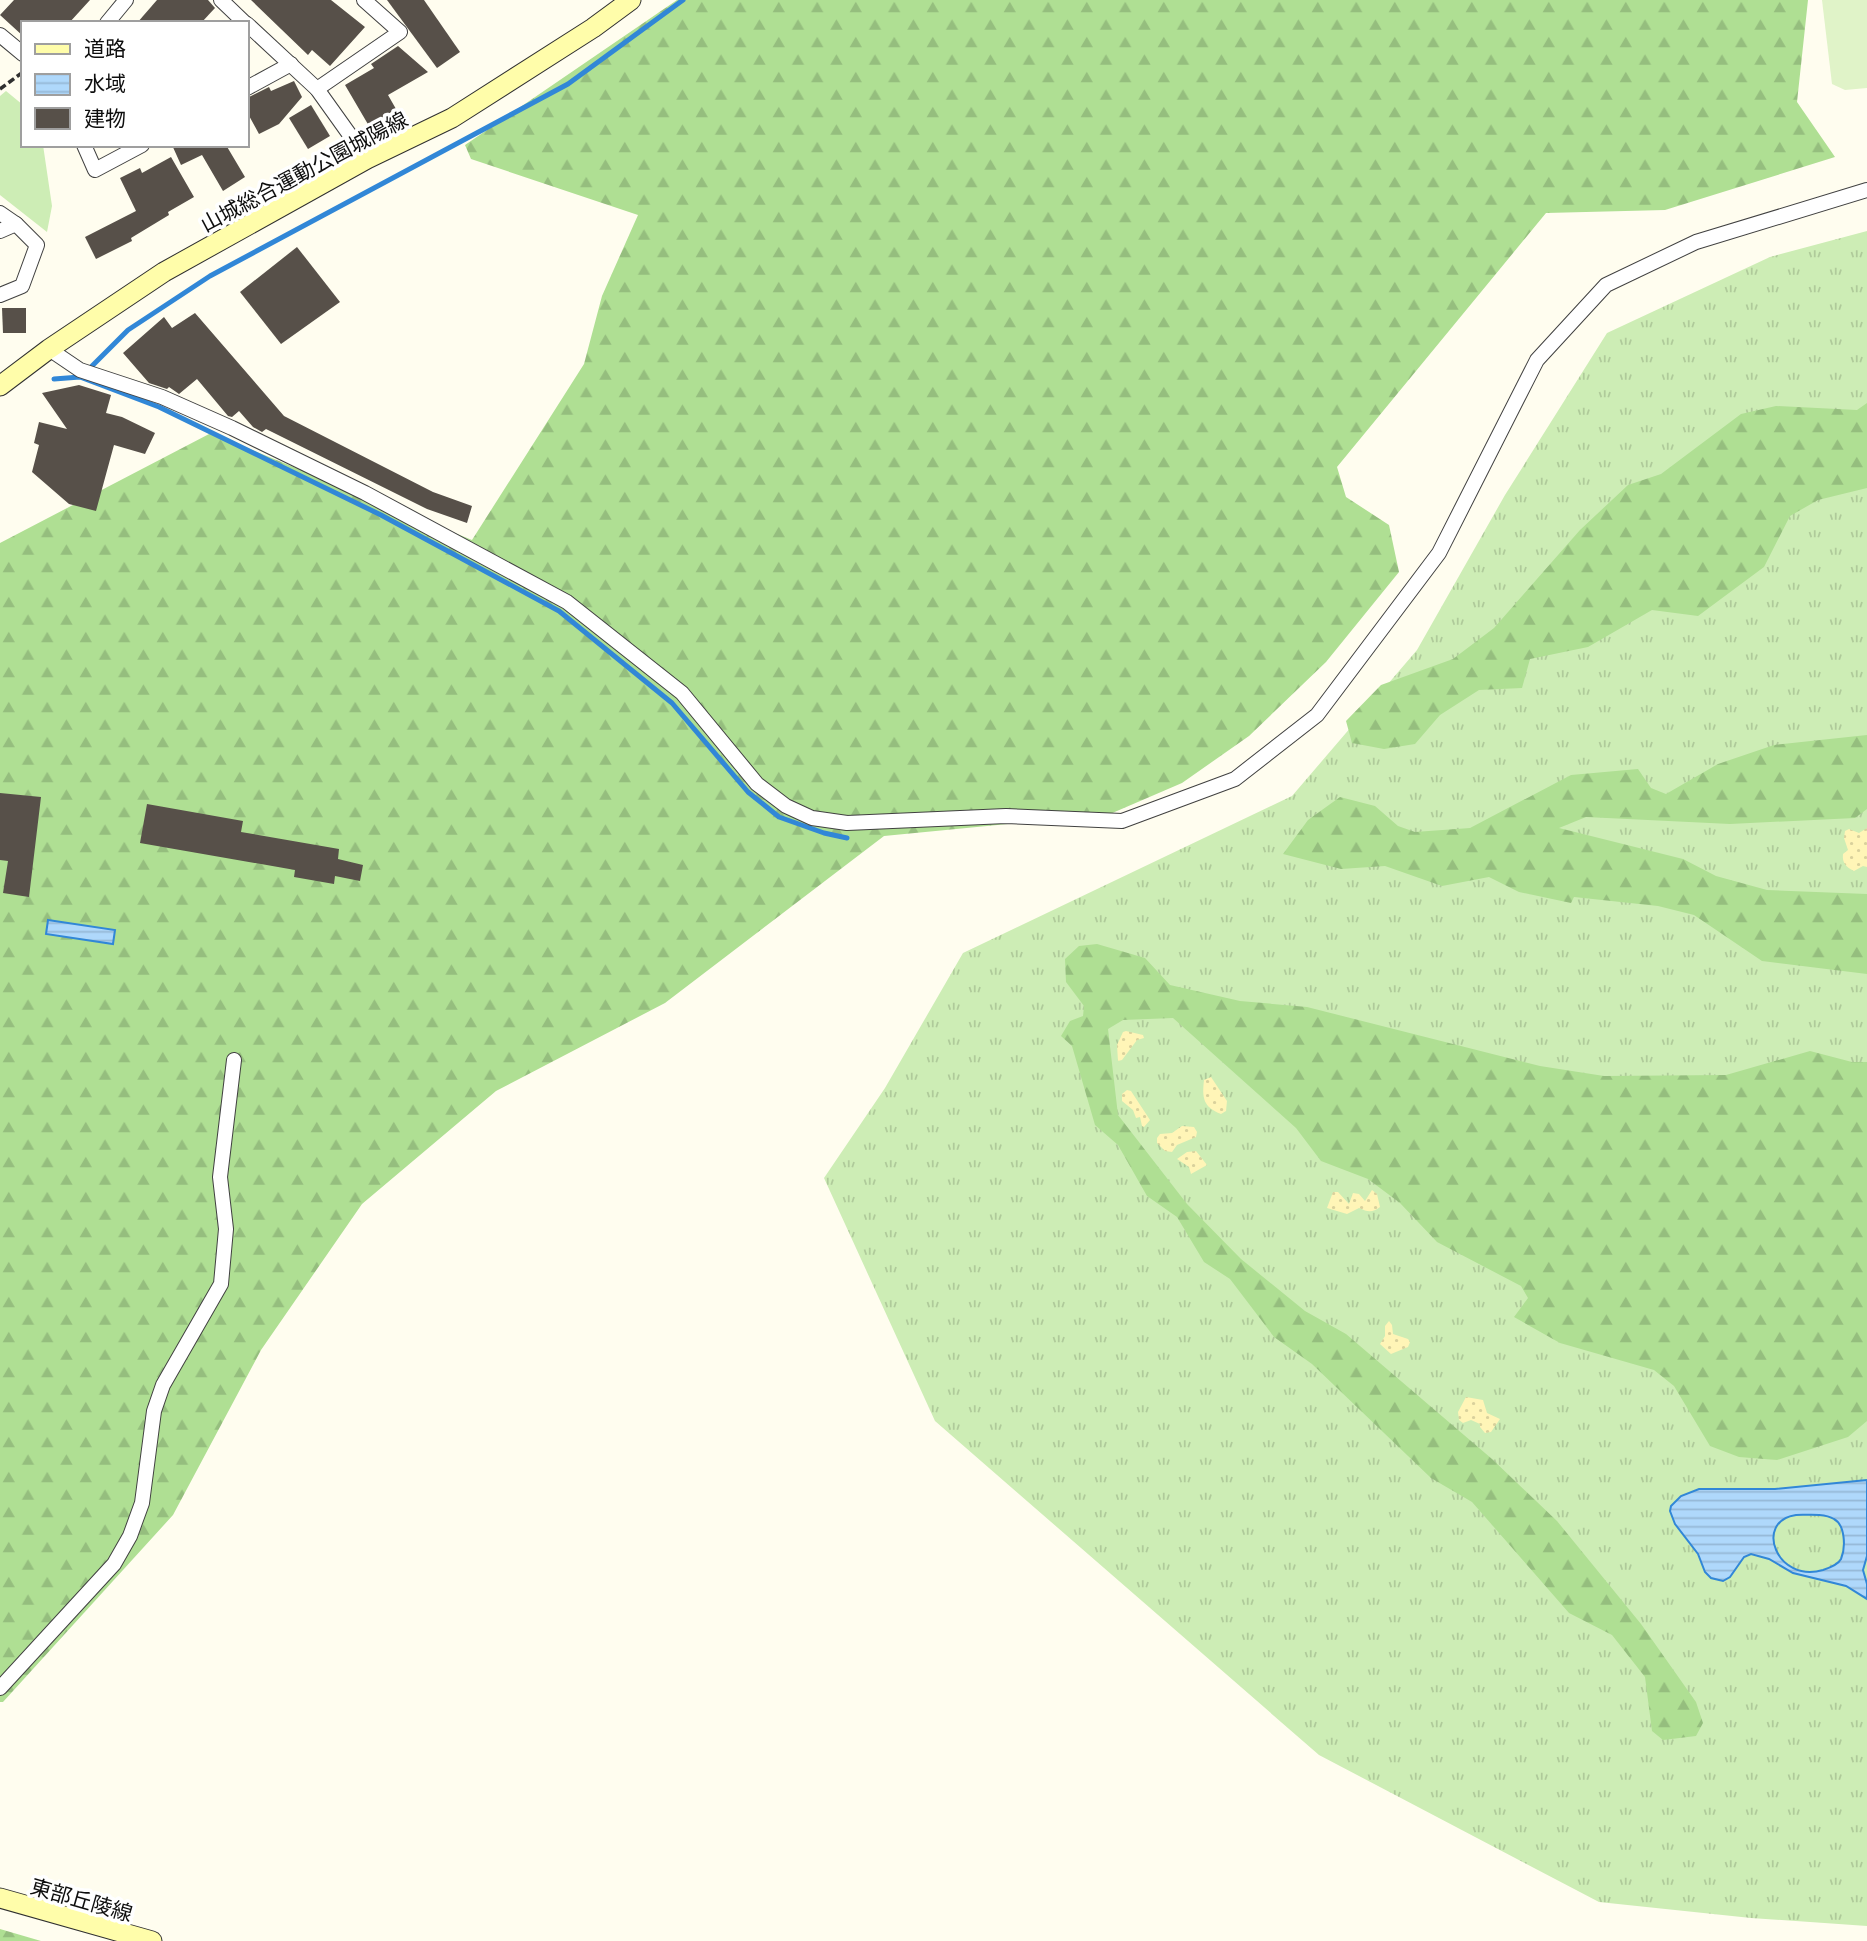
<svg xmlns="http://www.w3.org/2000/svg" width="1867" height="1941" viewBox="0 0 1867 1941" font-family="Literata,'Noto Sans JP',serif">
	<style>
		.grass { fill: url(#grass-tufts) }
		.forest { fill: url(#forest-firs) }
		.sand { fill: url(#sand-dots) }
		.park { fill: #cdedb5 }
		.pitch { fill: #e0f3c8 }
		.water { fill: url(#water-rules); stroke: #3187d7; stroke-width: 2; fill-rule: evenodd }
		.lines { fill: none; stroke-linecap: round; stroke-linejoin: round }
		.stream { stroke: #3187d7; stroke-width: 5 }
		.building { fill: #575049 }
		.street-casing { stroke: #414141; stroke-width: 16 }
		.secondary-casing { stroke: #303030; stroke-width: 21 }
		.path { stroke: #303030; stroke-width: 3.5; stroke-dasharray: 7 3.5; stroke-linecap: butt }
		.street { stroke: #fff; stroke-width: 14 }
		.secondary { stroke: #fffdaa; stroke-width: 19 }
		.labels { text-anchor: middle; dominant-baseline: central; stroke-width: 7; stroke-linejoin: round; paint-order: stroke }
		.street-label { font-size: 21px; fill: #0e0e0e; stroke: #fff }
	</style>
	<defs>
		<pattern id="grass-tufts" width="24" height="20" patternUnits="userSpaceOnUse" patternTransform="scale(1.75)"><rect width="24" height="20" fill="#cdedb5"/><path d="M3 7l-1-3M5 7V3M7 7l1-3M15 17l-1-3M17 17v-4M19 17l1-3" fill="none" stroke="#afca9a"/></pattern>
		<pattern id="forest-firs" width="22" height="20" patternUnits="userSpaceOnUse" patternTransform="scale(1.75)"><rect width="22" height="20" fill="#afdf93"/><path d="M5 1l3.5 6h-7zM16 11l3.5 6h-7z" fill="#95be7e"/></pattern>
		<pattern id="sand-dots" width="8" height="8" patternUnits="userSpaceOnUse" patternTransform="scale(1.75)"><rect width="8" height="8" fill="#fff5b7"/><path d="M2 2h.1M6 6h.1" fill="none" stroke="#d9d19c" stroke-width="1.8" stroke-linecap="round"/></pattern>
		<pattern id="water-rules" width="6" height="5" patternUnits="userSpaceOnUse" patternTransform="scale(1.75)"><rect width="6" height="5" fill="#afd8fb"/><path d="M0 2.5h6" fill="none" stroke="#95b8d6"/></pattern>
	</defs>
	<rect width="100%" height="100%" fill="#fffdef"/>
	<path class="grass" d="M1867,231V1926L1751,1918L1599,1902L1319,1755L935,1421L824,1178L885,1088L963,953L1292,796L1417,650L1505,495L1607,333L1770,257Z"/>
	<g class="forest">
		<path d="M677,0H1808L1797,102L1835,157L1665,210L1546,213L1337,467L1346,497L1389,525L1399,572L1326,662L1249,736L1182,783L1110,814L884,836L665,1003L496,1091L362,1204L261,1350L173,1515L3,1702H0V543L211,433L472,540L584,364L602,296L638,215L471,159L465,145Z"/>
		<path d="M1867,403V488L1818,500L1790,516L1764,567L1698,616L1652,610L1588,647L1530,659L1522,688L1479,690L1440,715L1415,744L1384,749L1352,743L1346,721L1381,685L1453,659L1494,628L1580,530L1628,485L1661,474L1741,414L1776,406L1857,410Z"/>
		<path d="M1867,735V809L1855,818L1730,824L1586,817L1559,828L1683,859L1716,876L1767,890L1867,894V974L1762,961L1694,915L1658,906L1574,897L1571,903L1519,892L1489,877L1442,886L1385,866L1341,869L1283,854L1308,820L1340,797L1375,806L1398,826L1415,832L1470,828L1571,775L1638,769L1651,788L1666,794L1718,764L1774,745Z"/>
		<path d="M1097,944L1145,958L1170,985L1240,1001L1307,1007L1540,1066L1604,1076L1726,1075L1810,1051L1852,1062H1867V1421L1848,1437L1777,1460L1739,1457L1710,1446L1674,1386L1654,1370L1560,1343L1514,1317L1528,1298L1521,1286L1437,1242L1400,1203L1368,1179L1321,1161L1296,1128L1173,1018L1123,1020L1108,1029L1118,1115L1187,1204L1241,1259L1305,1311L1346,1334L1492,1459L1557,1521L1641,1624L1696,1702L1703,1723L1696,1736L1663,1740L1652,1731L1645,1677L1612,1635L1569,1613L1472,1502L1431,1478L1312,1364L1274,1337L1230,1279L1204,1262L1177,1217L1147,1196L1118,1145L1095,1125L1072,1046L1061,1036L1070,1021L1083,1016L1084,1006L1066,982L1065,959L1079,946Z"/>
		<path d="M0,1929L41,1941H0Z"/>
	</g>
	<g class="sand">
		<path d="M1867,828V867L1863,866L1854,871C1846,867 1842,863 1843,854L1848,850L1844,838L1845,831L1849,829L1859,833Z"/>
		<path d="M1126,1031L1143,1035L1144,1038L1137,1040L1122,1060L1118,1061L1117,1045L1123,1032Z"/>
		<path d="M1211,1077L1227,1101L1226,1111L1221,1114C1203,1107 1202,1098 1204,1080Z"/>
		<path d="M1127,1090L1131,1091L1150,1120L1144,1127L1142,1126L1140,1117L1136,1118L1133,1110L1122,1101V1094Z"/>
		<path d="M1182,1126L1194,1127L1197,1132L1196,1137L1177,1145L1172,1152L1165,1151L1157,1143V1138L1160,1134L1172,1133Z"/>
		<path d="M1196,1151L1207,1165L1191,1174L1189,1167L1177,1159L1187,1152Z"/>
		<path d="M1372,1190L1377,1194L1380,1207C1372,1213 1368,1212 1359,1208L1347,1214L1327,1208L1333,1192H1338L1349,1204L1353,1193L1359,1194L1365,1201Z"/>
		<path d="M1389,1321L1392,1325L1393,1334L1408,1339L1410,1342L1408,1347L1391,1354L1380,1344L1385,1336V1326Z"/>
		<path d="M1466,1397L1483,1400L1487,1413L1500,1419L1491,1432L1485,1433L1480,1427V1424L1471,1420L1463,1423L1459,1420L1458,1412Z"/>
	</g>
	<path class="park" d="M6,91L23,105V145H43L52,206L47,232L0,195V96Z"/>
	<path class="pitch" d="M1822,0H1867V88L1845,90L1832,84Z"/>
	<g class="water">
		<path d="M48,920L115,930L113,944L46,934Z"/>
		<path d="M1867,1480V1556L1863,1570L1867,1584V1599L1846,1586L1793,1573L1769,1559L1751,1554L1744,1557L1730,1577L1723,1581L1711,1578L1705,1572L1698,1554L1675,1524L1670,1511L1671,1506L1681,1496L1699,1489H1775ZM1796,1515C1807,1515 1824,1513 1834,1519C1845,1525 1846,1547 1841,1559C1838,1565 1829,1568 1823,1570C1777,1584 1753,1521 1796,1515Z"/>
	</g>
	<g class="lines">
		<g class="stream">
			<path d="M91,367L128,330L210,276L568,84L683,0"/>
			<path d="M54,379L80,377L159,407L381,515L559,611L672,703L748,792L779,817L824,833L847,838"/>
		</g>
	</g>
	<g class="building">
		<path d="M14,0H90L69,23H23V36L0,15Z"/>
		<path d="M157,0H208L215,8L201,23H137Z"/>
		<path d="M251,0H331L365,27L330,66L312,50L308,55Z"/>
		<path d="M387,0H424L460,52L437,68Z"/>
		<path d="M398,46L428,72L388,95L396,109L369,126L345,85L374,68L371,64Z"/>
		<path d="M294,81L302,97L279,124L259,134L247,112V98L269,87L271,91Z"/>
		<path d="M311,105L330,136L308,149L289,118Z"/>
		<path d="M172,145H226L245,177L223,191L202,155L181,165Z"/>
		<path d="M171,157L194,197L168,212L169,215L131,238L132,241L96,259L85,237L136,211L120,178L140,168L142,173Z"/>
		<path d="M297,247L340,302L281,344L240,292Z"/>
		<path d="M2,308H26V333H3Z"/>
		<path d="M195,313L284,416L433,492L472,506L467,523L427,509L266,429L262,432L253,427L239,411L232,417L228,416L197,379L179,394L169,387L167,389L149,383L123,353L164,317L172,328Z"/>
		<path d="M79,385L111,395L106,413L122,417L155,433L145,454L114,445L96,511L69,504L32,472L39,445L34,443L39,422L67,429L42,393Z"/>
		<path d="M0,793L41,797L29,897L3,893L8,861L0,860Z"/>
		<path d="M147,804L243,821L241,832L339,849L338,859L363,865L360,881L335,876L334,884L294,877L295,870L140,843Z"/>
	</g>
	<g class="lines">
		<g class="street-casing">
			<g id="street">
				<path d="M221,0L245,23"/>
				<path d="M107,23L126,0"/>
				<path d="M247,24L317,89L367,159"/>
				<path d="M0,35L23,54"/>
				<path d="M247,88L291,64"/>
				<path d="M317,89L400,32L364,0"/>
				<path d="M84,145L95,170L142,145"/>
				<path d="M0,213L16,224L0,231"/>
				<path d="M0,295L22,286L37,245L16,224"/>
				<path d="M49,349L80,370L162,397L232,428L365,493L567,602L682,693L757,784L786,806L812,818L847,823L1006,816L1122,821L1235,779L1317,715L1439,553L1537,360L1606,285L1696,242L1867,190"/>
				<path d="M0,1688L114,1564L130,1536L142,1503L154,1411L163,1385L221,1284L226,1229L220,1177L234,1060"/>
			</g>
		</g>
		<g class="secondary-casing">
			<g id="secondary">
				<path d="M0,386L49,349L164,272L367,159L452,118L593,28L631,0"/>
				<path d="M0,1898L152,1941"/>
			</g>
		</g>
		<path class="path" d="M0,89L23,72"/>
		<use href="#street" class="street"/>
		<use href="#secondary" class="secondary"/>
	</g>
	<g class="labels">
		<g class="street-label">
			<text transform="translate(303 170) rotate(-28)">山城総合運動公園城陽線</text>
			<text transform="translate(82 1898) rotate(16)">東部丘陵線</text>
		</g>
	</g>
	<rect x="21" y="21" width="228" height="126" fill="#ffffff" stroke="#9f9f9f" stroke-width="2"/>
	<rect x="35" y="44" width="35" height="10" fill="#fffdaa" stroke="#9f9f9f" stroke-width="2"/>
	<text x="84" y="56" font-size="21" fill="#0e0e0e">道路</text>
	<rect x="35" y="74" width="35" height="21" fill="url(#water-rules)" stroke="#9f9f9f" stroke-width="2"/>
	<text x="84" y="91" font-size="21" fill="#0e0e0e">水域</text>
	<rect x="35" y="108" width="35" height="21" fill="#575049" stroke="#9f9f9f" stroke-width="2"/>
	<text x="84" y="126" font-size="21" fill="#0e0e0e">建物</text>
</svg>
